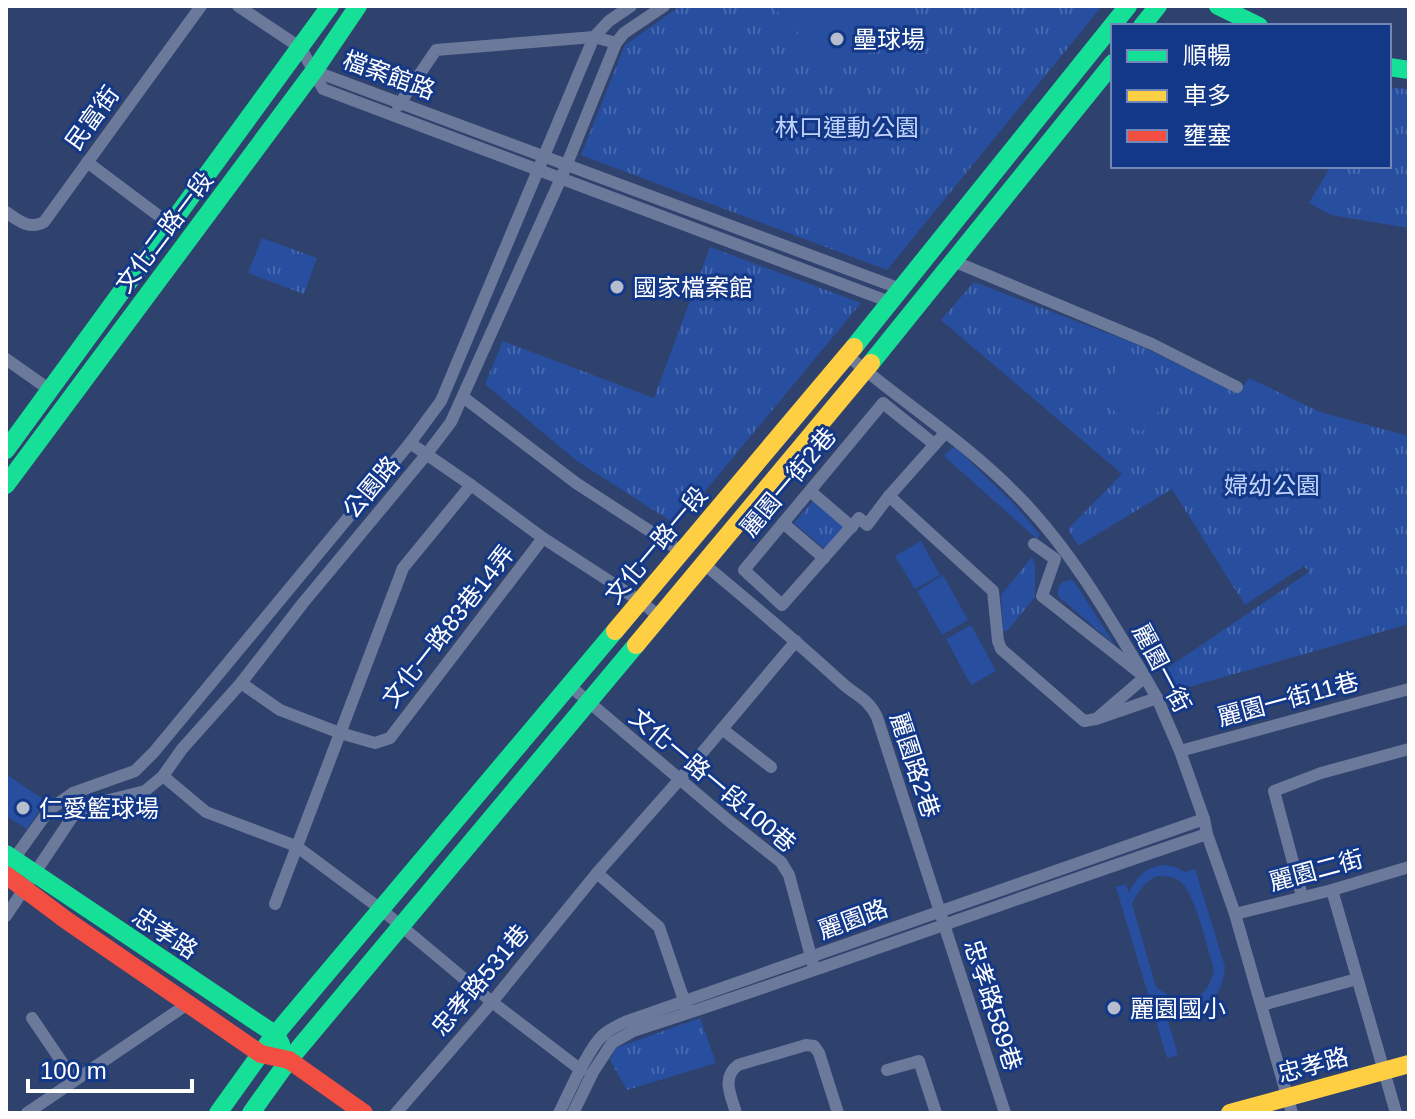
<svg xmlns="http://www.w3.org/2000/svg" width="1415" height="1119" viewBox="0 0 1415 1119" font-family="Helvetica,'Noto Sans TC',sans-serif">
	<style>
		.grass { fill: url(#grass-tufts) }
		.garden { fill: #274e9f; fill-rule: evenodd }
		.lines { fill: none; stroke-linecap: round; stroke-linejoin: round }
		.street { stroke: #6b799b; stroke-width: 12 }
		.fast { stroke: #16e098; stroke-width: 18 }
		.slow { stroke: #ffcf43; stroke-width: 18 }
		.jam { stroke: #f24e42; stroke-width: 18 }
		.poi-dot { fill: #b6bdcc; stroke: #143888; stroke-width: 3 }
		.labels { text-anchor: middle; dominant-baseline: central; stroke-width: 6; stroke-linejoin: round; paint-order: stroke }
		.poi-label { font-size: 24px; fill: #fff; stroke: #143888; text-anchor: start }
		.street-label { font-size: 24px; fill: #fff; stroke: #143888 }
		.park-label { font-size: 24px; fill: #c0d4fb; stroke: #143888 }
	</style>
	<defs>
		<pattern id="grass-tufts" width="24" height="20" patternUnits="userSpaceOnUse" patternTransform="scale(2)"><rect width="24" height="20" fill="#274e9f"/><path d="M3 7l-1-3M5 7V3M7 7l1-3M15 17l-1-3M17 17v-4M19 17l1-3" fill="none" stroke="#4769ad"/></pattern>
	</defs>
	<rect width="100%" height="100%" fill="#2f426d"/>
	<g class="grass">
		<path d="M680,6H1102L887,270L581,155L625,45Z"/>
		<path d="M1393,88L1409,89V228L1331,215L1309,203L1331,166H1389V93Z"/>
		<path d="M262,238L317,258L304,294L248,273Z"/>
		<path d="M710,247L861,303L677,525L577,461L485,384L503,341L654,398Z"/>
		<path d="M974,282L1141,346L1238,394L1249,378L1320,412L1409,436V624L1171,692L1163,671L1309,572L1304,566L1245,605L1172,489L1078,546L1068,529L1122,474L941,320Z"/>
		<path d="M955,447L1014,504L1040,535L1037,539L944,456L952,448Z"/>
		<path d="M813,501L845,527L826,550L794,523Z"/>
		<path d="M1032,557L1035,564V597L1007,631H1003L1001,595Z"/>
		<path d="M1069,580L1074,581L1114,644L1058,596C1058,586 1059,583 1069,580Z"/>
		<path d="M700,1018L716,1063L627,1090L610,1060L616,1048Z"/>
	</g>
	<g class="garden">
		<path d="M772,6H902L837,73Z"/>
		<path d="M1131,353L1176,390L1141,433L1095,395Z"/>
		<path d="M921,541L940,575L915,589L895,556Z"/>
		<path d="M943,575L968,620L942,635L917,591Z"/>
		<path d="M971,625L996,671L971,685L946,639Z"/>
		<path d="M6,774L46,801L27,829L6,816Z"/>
		<path d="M1164,865L1176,867L1185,872L1195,869L1225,967C1222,1003 1198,1017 1164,1008L1178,1055L1167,1058L1116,887L1126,884L1129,893C1137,877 1145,867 1164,865ZM1157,876C1166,876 1174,876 1181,882C1195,894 1208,950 1214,970C1206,1005 1182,1007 1156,987L1132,904C1138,891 1145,882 1157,876Z"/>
	</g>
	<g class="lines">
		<g class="street">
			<path d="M238,6L301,48L323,89L890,302"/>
			<path d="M314,71L901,289"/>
			<path d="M398,106L436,50L594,37L616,43"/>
			<path d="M87,162L171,225"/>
			<path d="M6,212C19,221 29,230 44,222L201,6"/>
			<path d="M953,261L1152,344L1237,387"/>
			<path d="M847,355C903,403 967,443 1018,496C1070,549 1107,613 1145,677L1157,698L1180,751L1204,819L1207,834L1235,914L1292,1113"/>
			<path d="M6,359L50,390"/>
			<path d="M463,397L576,483L682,552"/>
			<path d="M410,443L471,485L543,538L640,601L660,617"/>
			<path d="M934,444L883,403L744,570L782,605L859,518L867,525L889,496L945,433"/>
			<path d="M810,491L852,527"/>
			<path d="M889,496L993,591L998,641L1001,649L1084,721L1096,719"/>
			<path d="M783,523L824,558"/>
			<path d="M1034,544L1055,559L1042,596L1145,677L1096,719L1157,698"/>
			<path d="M704,564C751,603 797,642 842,683C856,696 868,698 877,717L1005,1113"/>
			<path d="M241,683L280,710L340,733L375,743L390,738L543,538"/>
			<path d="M570,686L729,821L781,862L789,875L813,964"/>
			<path d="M722,729L771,767"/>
			<path d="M1180,751L1409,689"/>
			<path d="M163,776L206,812L296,846L382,910L492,1002L581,1070"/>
			<path d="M11,863L49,810L73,793L135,771L154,752L410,443L441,401L594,37L609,21L631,6"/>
			<path d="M597,873L659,927L687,1009"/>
			<path d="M1332,890L1396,1113"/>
			<path d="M1302,896L1274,791L1321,773L1409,749"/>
			<path d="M275,904L403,568L471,485"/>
			<path d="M1235,914L1332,890L1409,867"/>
			<path d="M6,916L73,816L97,803L145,791L163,776L182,749L241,683L303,603L426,455L451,422L562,176L616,43L624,33L664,6"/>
			<path d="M1262,1005L1357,979"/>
			<path d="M32,1018L74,1080"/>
			<path d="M887,1070L919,1061L936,1113"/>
			<path d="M27,1113L189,1003"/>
			<path d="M396,1113L492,1002L597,873L680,779L796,641"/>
			<path d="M559,1113C569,1093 588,1049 603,1035C610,1029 617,1026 625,1022L1204,819"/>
			<path d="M573,1113L593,1072L612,1043L633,1031C826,969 1015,898 1207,834"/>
			<path d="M736,1113C731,1095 721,1078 738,1065L806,1045L814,1046L819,1053L838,1113"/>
		</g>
		<g class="fast">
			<path d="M1218,6L1259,26"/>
			<path d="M1142,26L1158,6"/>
			<path d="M1389,67L1409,70"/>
			<path d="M854,347L1128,6"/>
			<path d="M871,363L1113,63"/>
			<path d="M6,450L330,6"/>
			<path d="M6,485L314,71L358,6"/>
			<path d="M6,854L276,1035L281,1044"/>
			<path d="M218,1113L269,1042L615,631"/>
			<path d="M251,1113L289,1060L636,645"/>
		</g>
		<g class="slow">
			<path d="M615,631L854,347"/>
			<path d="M636,645L871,363"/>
			<path d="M1230,1113L1409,1064"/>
		</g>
		<path class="jam" d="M6,875L66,920L261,1054L289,1060L364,1113"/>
	</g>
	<g class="poi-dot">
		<circle cx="837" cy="39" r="8"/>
		<circle cx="617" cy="287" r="8"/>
		<circle cx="23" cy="808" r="8"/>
		<circle cx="1114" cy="1008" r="8"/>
	</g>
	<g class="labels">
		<g class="poi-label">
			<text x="853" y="39">壘球場</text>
			<text x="633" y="287">國家檔案館</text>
			<text x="39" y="808">仁愛籃球場</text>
			<text x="1130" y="1008">麗園國小</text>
		</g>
		<g class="street-label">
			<text transform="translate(389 75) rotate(20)">檔案館路</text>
			<text transform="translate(92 118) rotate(-54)">民富街</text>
			<text transform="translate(164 232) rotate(-53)">文化二路一段</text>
			<text transform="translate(788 482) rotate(-50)">麗園一街2巷</text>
			<text transform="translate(371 487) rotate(-50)">公園路</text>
			<text transform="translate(656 545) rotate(-50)">文化一路一段</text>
			<text transform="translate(448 626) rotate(-52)">文化一路83巷14弄</text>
			<text transform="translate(1162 668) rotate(62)">麗園一街</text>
			<text transform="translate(1288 699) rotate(-15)">麗園一街11巷</text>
			<text transform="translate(915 765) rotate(72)">麗園路2巷</text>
			<text transform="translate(713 780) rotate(40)">文化一路一段100巷</text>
			<text transform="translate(1316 870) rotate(-15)">麗園二街</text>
			<text transform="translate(853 919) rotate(-20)">麗園路</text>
			<text transform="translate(165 933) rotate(33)">忠孝路</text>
			<text transform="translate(480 980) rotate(-50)">忠孝路531巷</text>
			<text transform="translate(993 1005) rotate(72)">忠孝路589巷</text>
			<text transform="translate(1313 1065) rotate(-15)">忠孝路</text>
		</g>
		<g class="park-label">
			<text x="847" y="127">林口運動公園</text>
			<text x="1272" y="485">婦幼公園</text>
		</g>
	</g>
	<rect width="1415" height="1119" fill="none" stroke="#ffffff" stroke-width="16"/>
	<rect x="1111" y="24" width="280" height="144" fill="#143888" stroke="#7288b8" stroke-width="2"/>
	<rect x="1127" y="50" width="40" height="12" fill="#16e098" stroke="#7288b8" stroke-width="2"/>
	<text x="1183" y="64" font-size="24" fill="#ffffff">順暢</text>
	<rect x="1127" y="90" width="40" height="12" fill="#ffcf43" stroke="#7288b8" stroke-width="2"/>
	<text x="1183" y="104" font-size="24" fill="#ffffff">車多</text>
	<rect x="1127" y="130" width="40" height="12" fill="#f24e42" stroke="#7288b8" stroke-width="2"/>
	<text x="1183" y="144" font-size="24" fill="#ffffff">壅塞</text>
	<path d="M28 1079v12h164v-12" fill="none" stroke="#ffffff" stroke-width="4"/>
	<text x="40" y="1079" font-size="24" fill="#ffffff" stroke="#143888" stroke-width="6" paint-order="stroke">100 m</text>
</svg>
